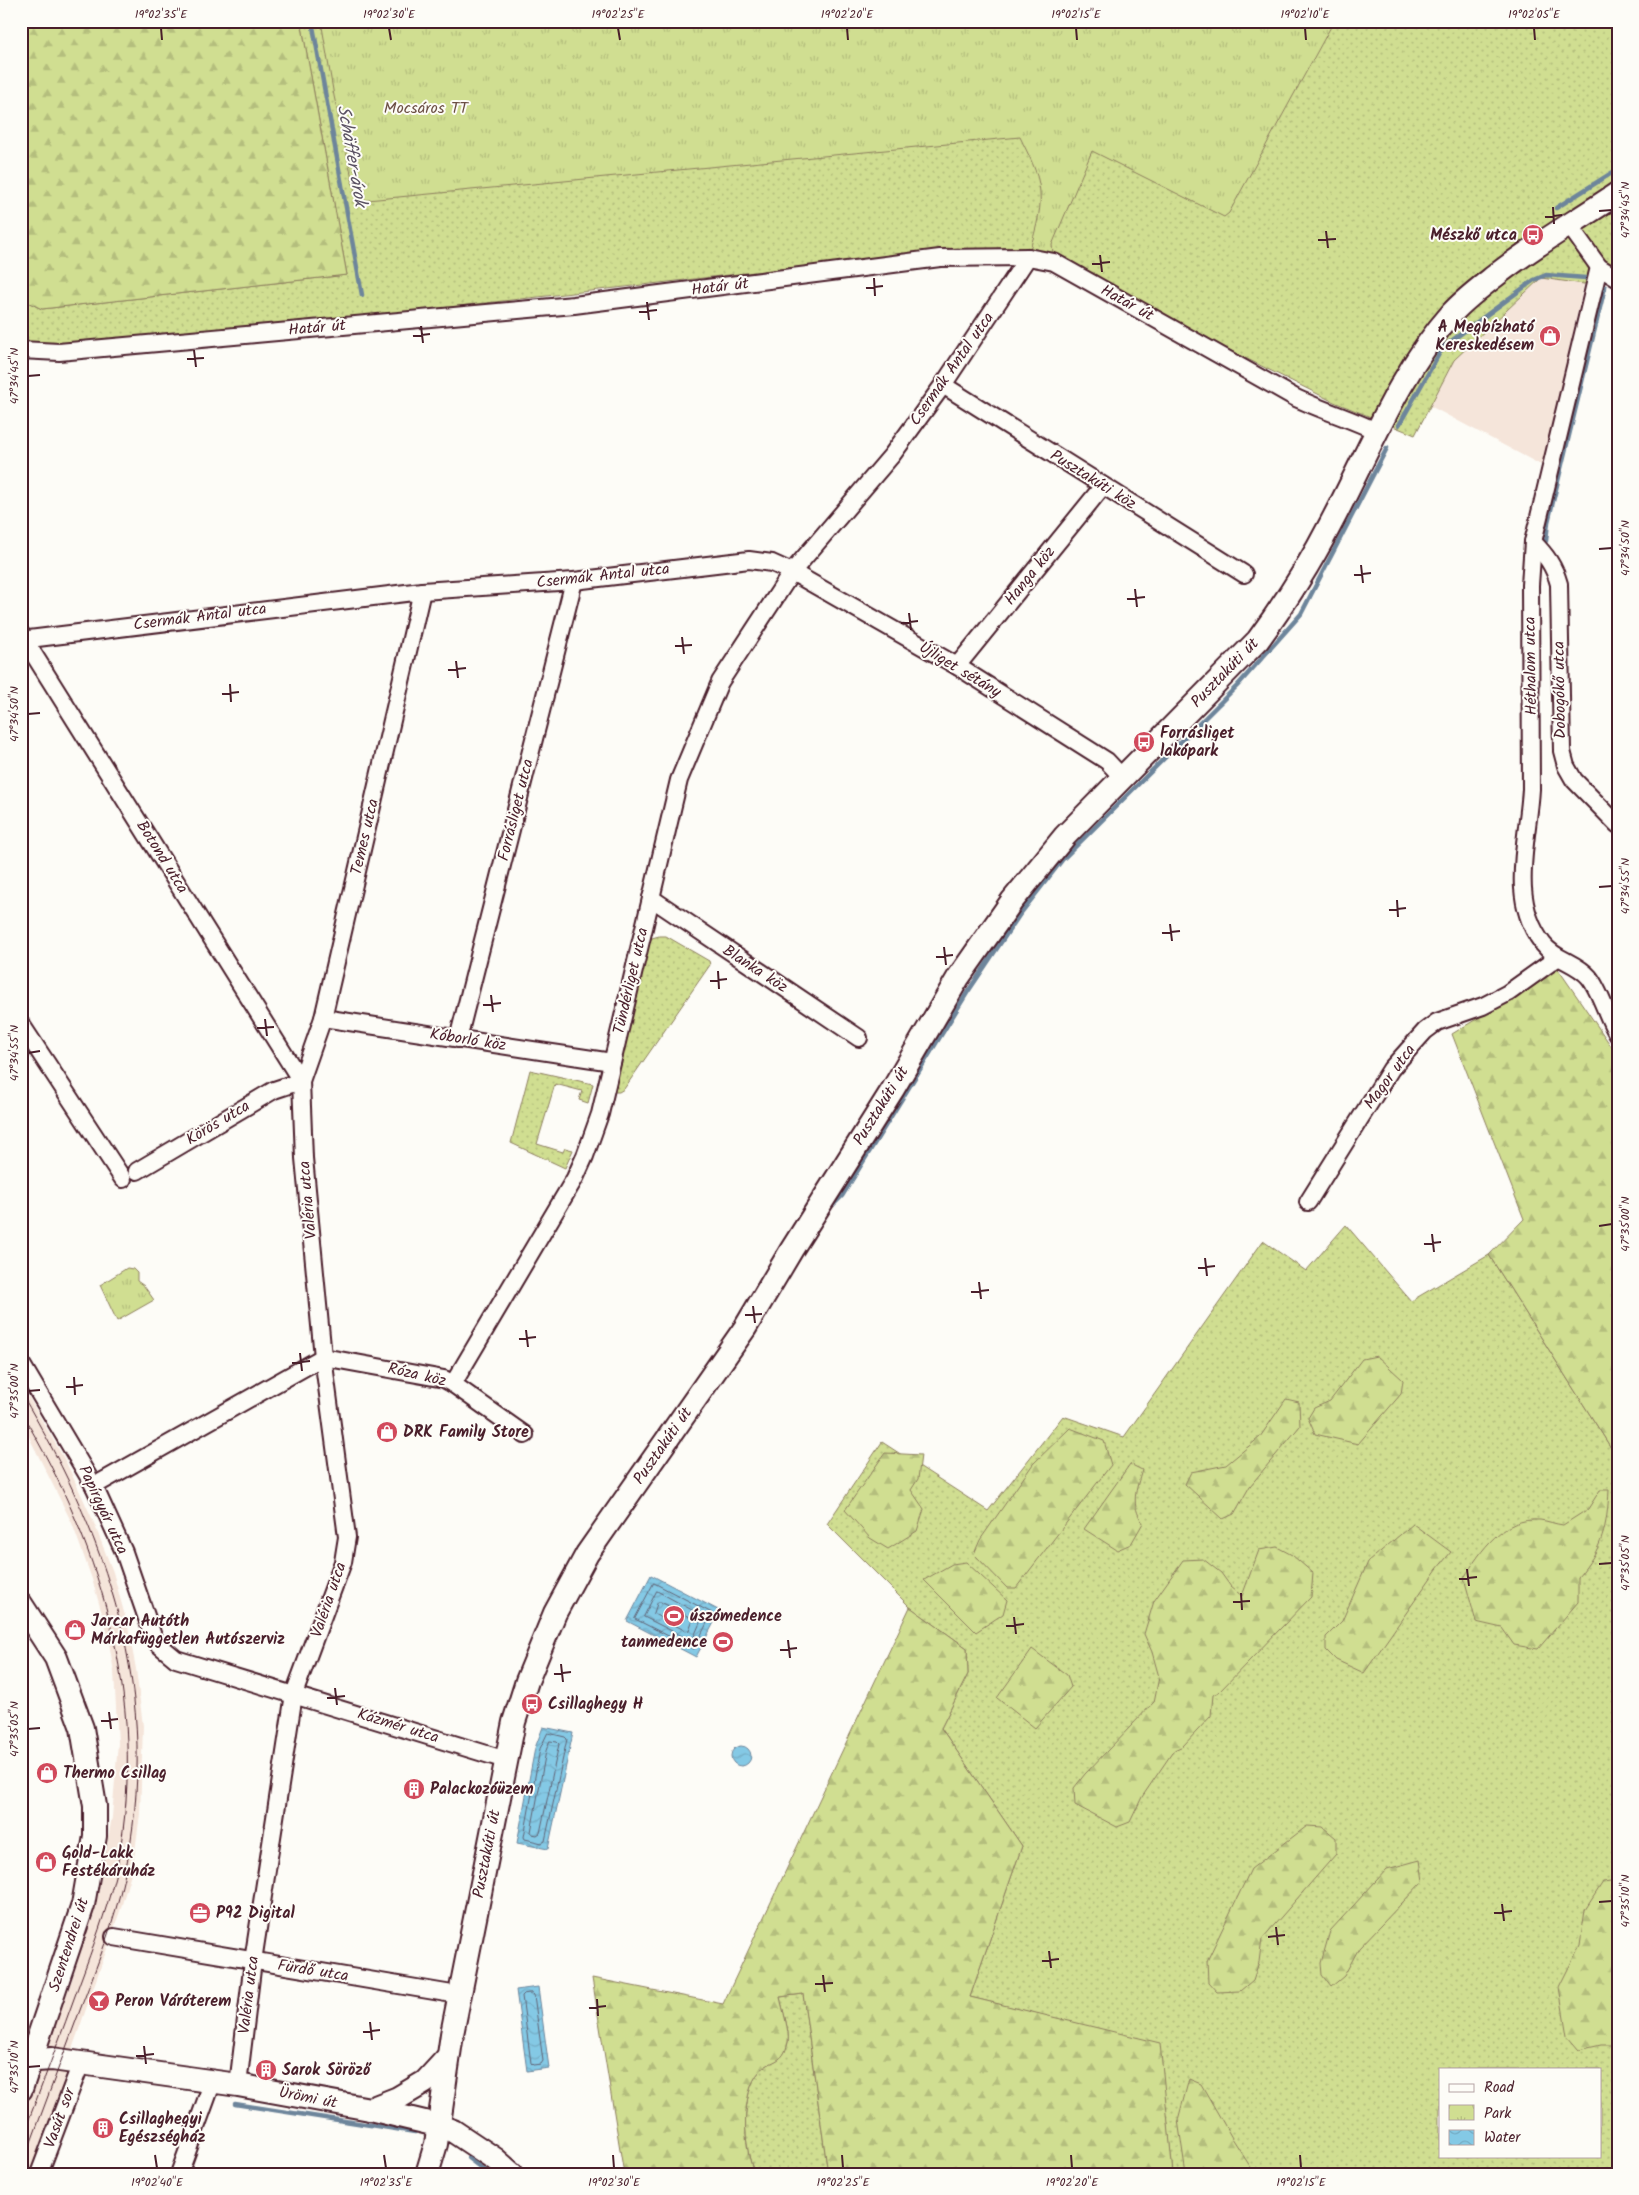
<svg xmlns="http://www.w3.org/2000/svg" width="1639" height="2195" viewBox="0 0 1639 2195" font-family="Kalam,sans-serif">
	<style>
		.built { fill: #f5e5da }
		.grass { fill: url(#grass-dots); stroke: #8d7e5e; fill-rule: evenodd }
		.forest { fill: url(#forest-firs); stroke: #8d7e5e }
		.park { fill: url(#park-tufts); stroke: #8d7e5e }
		.water { fill: url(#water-waves); stroke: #6d859b }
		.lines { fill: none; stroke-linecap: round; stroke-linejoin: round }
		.shore { stroke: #616375; stroke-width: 1 }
		.stream { stroke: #6d859b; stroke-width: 4.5 }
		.street-casing { stroke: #4a1f2b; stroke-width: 20 }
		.secondary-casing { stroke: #4a1f2b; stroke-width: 26 }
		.street { stroke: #fdfcf7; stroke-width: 16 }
		.secondary { stroke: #fdfcf7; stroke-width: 22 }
		.tram { stroke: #4a1f2b; stroke-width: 1 }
		.ticks { fill: none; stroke: #4a1f2b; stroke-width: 2 }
		.labels { text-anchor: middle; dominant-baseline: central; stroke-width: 4; stroke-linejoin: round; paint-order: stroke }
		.park-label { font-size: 16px; fill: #6c4f44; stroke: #fdfcf7 }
		.poi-label { font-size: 16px; font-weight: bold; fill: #4a1f2b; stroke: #fdfcf7; text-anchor: start }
		.street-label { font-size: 16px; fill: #4a1f2b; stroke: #fdfcf7 }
		.water-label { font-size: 18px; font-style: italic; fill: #5b5263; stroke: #fdfcf7 }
		.neatline { fill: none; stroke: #4a1f2b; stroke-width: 2 }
		.ticks-label { font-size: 12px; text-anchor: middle; fill: #4a1f2b }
	</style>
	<defs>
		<pattern id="grass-dots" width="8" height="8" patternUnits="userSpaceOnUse" patternTransform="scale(1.25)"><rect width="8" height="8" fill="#d0de91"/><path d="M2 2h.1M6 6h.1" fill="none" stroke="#b4be7d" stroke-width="1.8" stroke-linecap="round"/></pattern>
		<pattern id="forest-firs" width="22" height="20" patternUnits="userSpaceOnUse" patternTransform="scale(1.25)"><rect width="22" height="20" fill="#d0de91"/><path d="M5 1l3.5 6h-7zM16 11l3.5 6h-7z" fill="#b4be7d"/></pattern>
		<pattern id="park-tufts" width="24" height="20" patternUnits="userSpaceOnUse" patternTransform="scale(1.25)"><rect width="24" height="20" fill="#d0de91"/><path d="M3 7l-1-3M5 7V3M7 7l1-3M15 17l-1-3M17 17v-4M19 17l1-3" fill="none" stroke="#b4be7d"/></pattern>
		<pattern id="water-waves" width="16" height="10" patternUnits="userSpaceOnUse" patternTransform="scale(1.25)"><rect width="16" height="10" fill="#84c9e5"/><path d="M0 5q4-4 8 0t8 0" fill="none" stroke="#74acc5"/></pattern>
	</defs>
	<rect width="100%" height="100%" fill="#fdfcf7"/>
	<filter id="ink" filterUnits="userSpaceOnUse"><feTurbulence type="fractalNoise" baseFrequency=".02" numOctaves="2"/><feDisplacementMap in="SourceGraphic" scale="10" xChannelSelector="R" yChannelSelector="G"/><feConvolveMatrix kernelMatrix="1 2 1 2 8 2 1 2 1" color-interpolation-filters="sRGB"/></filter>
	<g filter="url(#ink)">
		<g class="built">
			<path d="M1541,278L1584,284L1543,466L1430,406L1454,360Z"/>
			<path d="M21,1384L66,1462L92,1518L113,1572L128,1627L136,1669L143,1726L140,1814L133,1866L120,1911L68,2061L70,2062L60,2092L64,2096L33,2174H21V2119L72,1979L97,1899L112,1817L118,1743L114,1672L107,1631L92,1579L72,1523L21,1421Z"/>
		</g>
		<g class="grass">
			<path d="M301,21H1618V274L1584,284L1541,278L1454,360L1415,435L1334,402L1221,346L1055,254L1005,248L938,251L59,352L21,348V299L42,309L347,275Z"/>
			<path d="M659,936H666L709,961L710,965L624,1089L619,1092H612L648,944L652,938Z"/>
			<path d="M530,1070L593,1084L588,1103L579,1100L582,1091L555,1084L537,1144L563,1152L565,1148L573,1150L565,1168L511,1143Z"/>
			<path d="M1346,1225L1411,1301L1489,1255L1618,1459V2174H1173L1159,2044L970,1997L1022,1846L941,1728L968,1674L967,1648L910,1607L827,1524L882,1442L988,1511L1063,1416L1124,1437L1263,1241L1306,1271ZM1440,2069H1600V2156H1440Z"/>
			<path d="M803,1994L828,2174H755C743,2149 740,2092 760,2071C773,2058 783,2064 788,2042C790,2032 782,2008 780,1997Z"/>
		</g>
		<g class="forest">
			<path d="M21,21H301L347,275L42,309L21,299Z"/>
			<path d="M1558,969L1618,1056V1459L1489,1255L1524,1219L1452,1034Z"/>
			<path d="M1377,1356L1403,1380L1401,1394L1358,1444L1315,1434L1308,1418L1314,1408L1330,1401L1362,1359Z"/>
			<path d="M1286,1399L1299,1402L1300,1426L1250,1486L1234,1514L1223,1519L1185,1484L1191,1472L1226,1465L1260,1437Z"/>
			<path d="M1070,1428L1104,1441L1111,1465L1016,1588H1007L974,1554L980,1540L1033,1464Z"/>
			<path d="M885,1453L921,1455L918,1479L911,1490L924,1509L917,1531L888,1549L870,1538L845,1510Z"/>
			<path d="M1130,1464L1142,1470C1136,1490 1130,1504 1143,1523L1131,1544L1117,1550L1084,1529Z"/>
			<path d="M1600,1490H1609C1607,1527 1603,1548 1578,1577V1602L1538,1649L1514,1645L1502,1628L1476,1622L1464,1578C1481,1550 1503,1517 1540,1520C1548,1521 1555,1524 1563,1525L1588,1509Z"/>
			<path d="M1413,1524L1451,1552L1437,1569L1364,1673L1336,1660L1326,1650V1637L1342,1621L1368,1562Z"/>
			<path d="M1277,1547L1292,1555L1313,1573L1311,1597L1219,1692L1213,1695L1211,1716L1183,1746L1174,1750L1142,1797L1130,1822L1117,1827L1075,1805L1074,1788L1085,1774L1154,1702L1159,1677L1152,1652L1144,1634L1154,1601L1183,1560L1203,1559L1221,1573L1231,1587L1242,1596L1259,1550Z"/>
			<path d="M966,1562L1007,1600L1003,1614L976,1632L924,1580L952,1564Z"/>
			<path d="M910,1607L967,1648L968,1674L941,1728L1022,1846L970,1997L1160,2043L1173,2174H828L803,1994L780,1997C782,2008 790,2032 788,2042C783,2065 773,2058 760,2071C740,2092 743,2149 755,2174H624L592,1978L723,2004Z"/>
			<path d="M1032,1649L1067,1675L1071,1687L1035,1728L997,1698Z"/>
			<path d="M1307,1826L1323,1827L1336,1838V1854L1262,1939L1259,1962L1253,1980L1240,1991L1217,1992L1208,1982L1207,1961L1251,1869Z"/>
			<path d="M1420,1860L1423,1881L1359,1948L1344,1976L1331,1987L1322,1975L1321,1963L1330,1931L1387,1869Z"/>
			<path d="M1618,1880V2045H1601L1579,2050L1567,2036L1559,1987L1580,1945L1585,1910L1603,1882Z"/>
			<path d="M1189,2079L1201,2084L1232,2138L1255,2174H1186L1178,2120Z"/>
		</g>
		<g class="park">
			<path d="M321,21H1334L1229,213L1224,217L1092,151L1052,245L1054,262L1028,257C1033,237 1042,213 1040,192C1039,173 1028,154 1020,137L357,201L334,96Z"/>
			<path d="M127,1268L133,1269L137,1273V1281L144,1286L154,1300L117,1321L100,1285Z"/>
		</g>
		<g class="water">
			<path d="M651,1575L720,1611L696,1657L627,1621Z"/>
			<path d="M543,1727L573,1733L548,1849L517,1843L535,1748Z"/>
			<circle cx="741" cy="1756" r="10"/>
			<path d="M538,1987L549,2068L527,2071L516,1990Z"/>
		</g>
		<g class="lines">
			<g class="shore">
				<path d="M654,1583L712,1613L694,1649L635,1619Z"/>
				<path d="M657,1591L703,1616L692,1641L644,1617Z"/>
				<path d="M658,1602H661L693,1619L689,1630L686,1631L654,1614Z"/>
				<path d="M548,1733L565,1737L567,1739L545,1841L542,1843L525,1839L524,1837L540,1749Z"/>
				<path d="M550,1741L557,1742L559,1744L540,1833L537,1835L532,1834L531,1832L546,1751Z"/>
				<path d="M532,1993L534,1995L543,2061L541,2064L533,2065L531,2063L522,1996L524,1994Z"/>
			</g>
			<g class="stream">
				<path d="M312,21L362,295"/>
				<path d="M1556,208L1618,169"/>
				<path d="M1399,425L1443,347L1534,280L1546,275L1586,278"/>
				<path d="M1546,541L1548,522L1605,287"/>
				<path d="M833,1205L842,1196L967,993L1020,914L1062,860L1237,686L1301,614L1387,448"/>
				<path d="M235,2104L415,2132"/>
				<path d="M468,2158L489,2174"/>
			</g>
			<g class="street-casing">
				<g id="street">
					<path d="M1569,225L1599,267L1618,279"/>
					<path d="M1599,267L1533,542L1530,585L1531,789C1528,842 1508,898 1543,944C1555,960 1576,962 1589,977C1601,992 1607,1018 1618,1035"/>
					<path d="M21,350L59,352L574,305L940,258L1028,257L1054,262L1294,397C1321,410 1349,418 1376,431"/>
					<path d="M943,385L1244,574"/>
					<path d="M1533,542C1546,555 1554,566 1559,584L1562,751L1566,766L1574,780L1618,825"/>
					<path d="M21,634L301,1081"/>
					<path d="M21,640L422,591L574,581L749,560L772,563L792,572L957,666L1107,761L1122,777"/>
					<path d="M957,666L1103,486"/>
					<path d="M651,898L859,1038"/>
					<path d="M323,1018L612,1062"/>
					<path d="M21,1024L123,1179"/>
					<path d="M458,1039L574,581"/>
					<path d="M137,1171L274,1090L301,1081"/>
					<path d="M1308,1202L1391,1069L1425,1031L1437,1022L1483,1006L1508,993L1557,958"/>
					<path d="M323,1357L444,1379L453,1384L525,1435"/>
					<path d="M21,1363L94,1486L124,1552L153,1636L158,1644L176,1659L506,1760"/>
					<path d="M453,1384L575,1178L585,1156L600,1114L679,780L720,682L792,572L892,455L943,385L1028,257"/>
					<path d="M94,1486L323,1357"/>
					<path d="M114,1937L452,1994"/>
					<path d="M238,2085L253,1961L294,1694L343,1562L347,1537L323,1357L304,1158L301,1081L323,1018L422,591"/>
					<path d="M39,2174L81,2063"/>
					<path d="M179,2174L213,2081"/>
				</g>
			</g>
			<g class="secondary-casing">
				<g id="secondary">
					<path d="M21,1604L56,1658L82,1728L95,1806V1836L83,1905L21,2089"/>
					<path d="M21,2061L52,2059L238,2085L370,2109L437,2125L453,2131L495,2159L512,2174"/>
					<path d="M370,2109L398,2098L425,2082L448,2057"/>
					<path d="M427,2174L436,2144L452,2034L514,1722L527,1681L555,1613L587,1554L745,1328L792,1249L893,1089L958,978L1012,901L1065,836L1258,640C1285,603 1309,566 1330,525C1368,454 1398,374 1452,313C1465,299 1481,287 1495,276C1534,245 1577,221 1618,193"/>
				</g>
			</g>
			<use href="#street" class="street"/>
			<use href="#secondary" class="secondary"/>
			<g class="tram">
				<path d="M21,1393C115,1550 166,1712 120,1894C109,1937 92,1978 77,2018C58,2068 40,2119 21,2169"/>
				<path d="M21,1412C105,1552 151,1714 115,1876C106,1912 93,1947 80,1982C61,2035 41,2088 21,2140"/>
			</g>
		</g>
	</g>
	<path class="ticks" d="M161,28L162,40M389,28L391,40M618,28L620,40M847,28L848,40M1076,28L1077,40M1305,28L1306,40M1534,28L1535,40M1553,207L1554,224M1599,211L1612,210M1545,217L1562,215M1326,231L1328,248M1318,240L1336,239M1100,255L1102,272M1092,264L1110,262M874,278L875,296M866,288L883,286M647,302L649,320M639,312L657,310M421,326L423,343M413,336L430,334M194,350L196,367M187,359L204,358M28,376L40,375M1599,549L1612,548M1361,565L1363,583M1354,575L1371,573M1135,589L1137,607M1127,599L1145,597M909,613L911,630M901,623L918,621M682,637L684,654M675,646L692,645M456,661L458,678M448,670L466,668M230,684L231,702M222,694L239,692M28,714L40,713M1599,887L1612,886M1397,900L1398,917M1389,910L1406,908M1170,924L1172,941M1162,933L1180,931M944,947L946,965M936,957L953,955M718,971L719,989M710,981L727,979M491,995L493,1012M483,1005L501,1003M265,1019L267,1036M257,1028L274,1027M28,1053L40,1051M1599,1226L1612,1224M1432,1234L1434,1252M1424,1244L1441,1242M1205,1258L1207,1276M1198,1268L1215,1266M979,1282L981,1299M971,1292L989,1290M753,1306L755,1323M745,1315L762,1314M526,1330L528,1347M519,1339L536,1337M300,1353L302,1371M292,1363L310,1361M74,1377L75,1395M66,1387L83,1385M28,1391L40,1390M1599,1564L1612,1563M1467,1569L1469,1586M1459,1579L1477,1577M1241,1593L1242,1610M1233,1602L1250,1601M1014,1617L1016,1634M1006,1626L1024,1624M788,1640L790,1658M780,1650L797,1648M561,1664L563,1682M554,1674L571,1672M335,1688L337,1705M327,1698L345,1696M109,1712L111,1729M101,1721L118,1719M28,1729L40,1728M1599,1902L1612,1901M1502,1904L1504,1921M1494,1913L1512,1911M1276,1927L1278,1945M1268,1937L1285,1935M1049,1951L1051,1968M1042,1961L1059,1959M823,1975L825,1992M815,1984L833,1983M597,1999L598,2016M589,2008L606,2006M370,2022L372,2040M363,2032L380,2030M144,2046L146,2064M136,2056L154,2054M28,2067L40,2066M155,2155L157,2168M384,2155L386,2168M613,2155L614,2168M842,2155L843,2168M1071,2155L1072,2168M1300,2155L1301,2168"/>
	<defs>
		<g id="bus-disc" transform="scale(1.125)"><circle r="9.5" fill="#d1495b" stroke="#fdfcf7"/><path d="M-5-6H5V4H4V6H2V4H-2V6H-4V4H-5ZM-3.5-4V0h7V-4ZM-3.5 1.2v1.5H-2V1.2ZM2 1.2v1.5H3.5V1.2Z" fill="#fff"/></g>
		<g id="shop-disc" transform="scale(1.125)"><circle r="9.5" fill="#d1495b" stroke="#fdfcf7"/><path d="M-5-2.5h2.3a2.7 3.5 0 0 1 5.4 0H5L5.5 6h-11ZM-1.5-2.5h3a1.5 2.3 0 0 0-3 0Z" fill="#fff"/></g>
		<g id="stadium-disc" transform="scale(1.125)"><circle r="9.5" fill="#d1495b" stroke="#fdfcf7"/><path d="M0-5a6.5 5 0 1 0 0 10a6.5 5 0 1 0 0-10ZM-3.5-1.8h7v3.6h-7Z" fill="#fff"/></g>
		<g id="building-disc" transform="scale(1.125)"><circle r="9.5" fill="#d1495b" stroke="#fdfcf7"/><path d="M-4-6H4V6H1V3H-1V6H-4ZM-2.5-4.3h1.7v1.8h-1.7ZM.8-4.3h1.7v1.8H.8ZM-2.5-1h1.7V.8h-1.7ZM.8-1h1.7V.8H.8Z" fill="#fff"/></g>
		<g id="office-disc" transform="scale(1.125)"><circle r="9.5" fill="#d1495b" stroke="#fdfcf7"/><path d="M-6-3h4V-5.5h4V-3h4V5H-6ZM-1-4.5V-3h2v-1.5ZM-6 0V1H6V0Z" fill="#fff"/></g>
		<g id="bar-disc" transform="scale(1.125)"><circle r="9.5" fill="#d1495b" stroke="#fdfcf7"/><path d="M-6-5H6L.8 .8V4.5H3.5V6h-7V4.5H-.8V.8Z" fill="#fff"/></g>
	</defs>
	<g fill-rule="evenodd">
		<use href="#bus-disc" x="1533" y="235"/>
		<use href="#shop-disc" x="1550" y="336"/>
		<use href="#bus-disc" x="1144" y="742"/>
		<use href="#shop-disc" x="387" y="1432"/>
		<use href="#stadium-disc" x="674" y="1616"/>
		<use href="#shop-disc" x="75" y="1630"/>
		<use href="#stadium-disc" x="723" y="1642"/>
		<use href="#bus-disc" x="532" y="1704"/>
		<use href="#shop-disc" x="47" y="1773"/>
		<use href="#building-disc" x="414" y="1789"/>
		<use href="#shop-disc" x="46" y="1862"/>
		<use href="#office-disc" x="200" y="1913"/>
		<use href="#bar-disc" x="99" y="2001"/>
		<use href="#building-disc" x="266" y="2070"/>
		<use href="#building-disc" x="103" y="2128"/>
	</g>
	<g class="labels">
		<g class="park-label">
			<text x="426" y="108">Mocsáros TT</text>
		</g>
		<g class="poi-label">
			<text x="1517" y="235" text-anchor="end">Mészkő utca</text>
			<text x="1534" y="327" text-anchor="end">A Megbízható<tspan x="1534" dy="18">Kereskedésem</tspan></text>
			<text x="1160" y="733">Forrásliget<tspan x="1160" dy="18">lakópark</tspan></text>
			<text x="403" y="1432">DRK Family Store</text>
			<text x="690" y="1616">úszómedence</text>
			<text x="91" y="1621">Jarcar Autóth<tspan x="91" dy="18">Márkafüggetlen Autószerviz</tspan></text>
			<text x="707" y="1642" text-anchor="end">tanmedence</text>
			<text x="548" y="1704">Csillaghegy H</text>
			<text x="63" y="1773">Thermo Csillag</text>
			<text x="430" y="1789">Palackozóüzem</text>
			<text x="62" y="1853">Gold-Lakk<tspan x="62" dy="18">Festékáruház</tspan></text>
			<text x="216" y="1913">P92 Digital</text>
			<text x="115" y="2001">Peron Váróterem</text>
			<text x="282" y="2070">Sarok Söröző</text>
			<text x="119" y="2119">Csillaghegyi<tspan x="119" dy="18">Egészségház</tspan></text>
		</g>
		<g class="street-label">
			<text transform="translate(720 287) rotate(-7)">Határ út</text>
			<text transform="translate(1127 303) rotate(29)">Határ út</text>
			<text transform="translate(317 328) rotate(-5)">Határ út</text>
			<text transform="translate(952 369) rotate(-55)">Csermák Antal utca</text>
			<text transform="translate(1093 480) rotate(32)">Pusztakúti köz</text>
			<text transform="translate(603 576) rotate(-6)">Csermák Antal utca</text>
			<text transform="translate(1030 576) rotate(-51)">Hanga köz</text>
			<text transform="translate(200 617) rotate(-7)">Csermák Antal utca</text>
			<text transform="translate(1531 666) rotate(-91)">Héthalom utca</text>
			<text transform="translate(960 670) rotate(31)">Újliget sétány</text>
			<text transform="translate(1225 673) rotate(-46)">Pusztakúti út</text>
			<text transform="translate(1560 690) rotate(-91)">Dobogókő utca</text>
			<text transform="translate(516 810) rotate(-76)">Forrásliget utca</text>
			<text transform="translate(365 837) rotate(-77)">Temes utca</text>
			<text transform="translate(162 857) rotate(58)">Botond utca</text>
			<text transform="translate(755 969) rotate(33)">Blanka köz</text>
			<text transform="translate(631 981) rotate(-77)">Tündérliget utca</text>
			<text transform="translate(468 1040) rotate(9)">Kóborló köz</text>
			<text transform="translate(1390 1077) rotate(-54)">Magor utca</text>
			<text transform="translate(881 1106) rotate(-58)">Pusztakúti út</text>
			<text transform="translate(218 1123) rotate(-31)">Körös utca</text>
			<text transform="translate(308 1200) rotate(-95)">Valéria utca</text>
			<text transform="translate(417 1375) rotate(13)">Róza köz</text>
			<text transform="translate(663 1446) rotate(-55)">Pusztakúti út</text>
			<text transform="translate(103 1510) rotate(65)">Papírgyár utca</text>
			<text transform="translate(329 1600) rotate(-71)">Valéria utca</text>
			<text transform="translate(398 1726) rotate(17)">Kázmér utca</text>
			<text transform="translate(487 1854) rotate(-79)">Pusztakúti út</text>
			<text transform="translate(69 1945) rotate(-72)">Szentendrei út</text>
			<text transform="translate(313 1971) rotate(9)">Fürdő utca</text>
			<text transform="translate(249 1995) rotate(-83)">Valéria utca</text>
			<text transform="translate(308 2098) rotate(11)">Ürömi út</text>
			<text transform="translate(60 2118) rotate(-70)">Vasút sor</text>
		</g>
		<g class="water-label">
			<text transform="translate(351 156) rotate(80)">Schäffer-árok</text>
		</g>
	</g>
	<rect width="1639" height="2195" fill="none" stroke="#fdfcf7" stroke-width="55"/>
	<rect x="1439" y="2068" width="162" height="90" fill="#fdfcf7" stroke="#b5a4a5"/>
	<rect x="1449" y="2084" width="25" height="8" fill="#fdfcf7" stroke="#b5a4a5"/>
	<text x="1484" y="2092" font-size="15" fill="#4a1f2b">Road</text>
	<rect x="1449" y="2105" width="25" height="15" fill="url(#park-tufts)" stroke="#b5a4a5"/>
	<text x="1484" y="2118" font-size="15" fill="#4a1f2b">Park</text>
	<rect x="1449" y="2130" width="25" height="15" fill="url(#water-waves)" stroke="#b5a4a5"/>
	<text x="1484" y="2142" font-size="15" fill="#4a1f2b">Water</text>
	<rect x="28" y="28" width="1584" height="2140" class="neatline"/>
	<g class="ticks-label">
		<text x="161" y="18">19°02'35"E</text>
		<text x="389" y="18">19°02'30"E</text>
		<text x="618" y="18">19°02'25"E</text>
		<text x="847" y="18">19°02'20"E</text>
		<text x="1076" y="18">19°02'15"E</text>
		<text x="1305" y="18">19°02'10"E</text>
		<text x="1534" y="18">19°02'05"E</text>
		<text transform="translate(1625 210) rotate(-90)" y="4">47°34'45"N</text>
		<text transform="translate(14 376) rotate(-90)" y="4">47°34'45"N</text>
		<text transform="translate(1625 548) rotate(-90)" y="4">47°34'50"N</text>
		<text transform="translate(14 714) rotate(-90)" y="4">47°34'50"N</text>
		<text transform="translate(1625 886) rotate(-90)" y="4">47°34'55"N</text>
		<text transform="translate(14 1053) rotate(-90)" y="4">47°34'55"N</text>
		<text transform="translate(1625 1224) rotate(-90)" y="4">47°35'00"N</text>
		<text transform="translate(14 1391) rotate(-90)" y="4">47°35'00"N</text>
		<text transform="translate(1625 1563) rotate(-90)" y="4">47°35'05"N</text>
		<text transform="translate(14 1729) rotate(-90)" y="4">47°35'05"N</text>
		<text transform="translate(1625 1901) rotate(-90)" y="4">47°35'10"N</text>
		<text transform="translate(14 2067) rotate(-90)" y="4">47°35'10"N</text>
		<text x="157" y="2186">19°02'40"E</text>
		<text x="386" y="2186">19°02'35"E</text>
		<text x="614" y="2186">19°02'30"E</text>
		<text x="843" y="2186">19°02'25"E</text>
		<text x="1072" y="2186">19°02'20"E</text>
		<text x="1301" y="2186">19°02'15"E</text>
	</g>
</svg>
